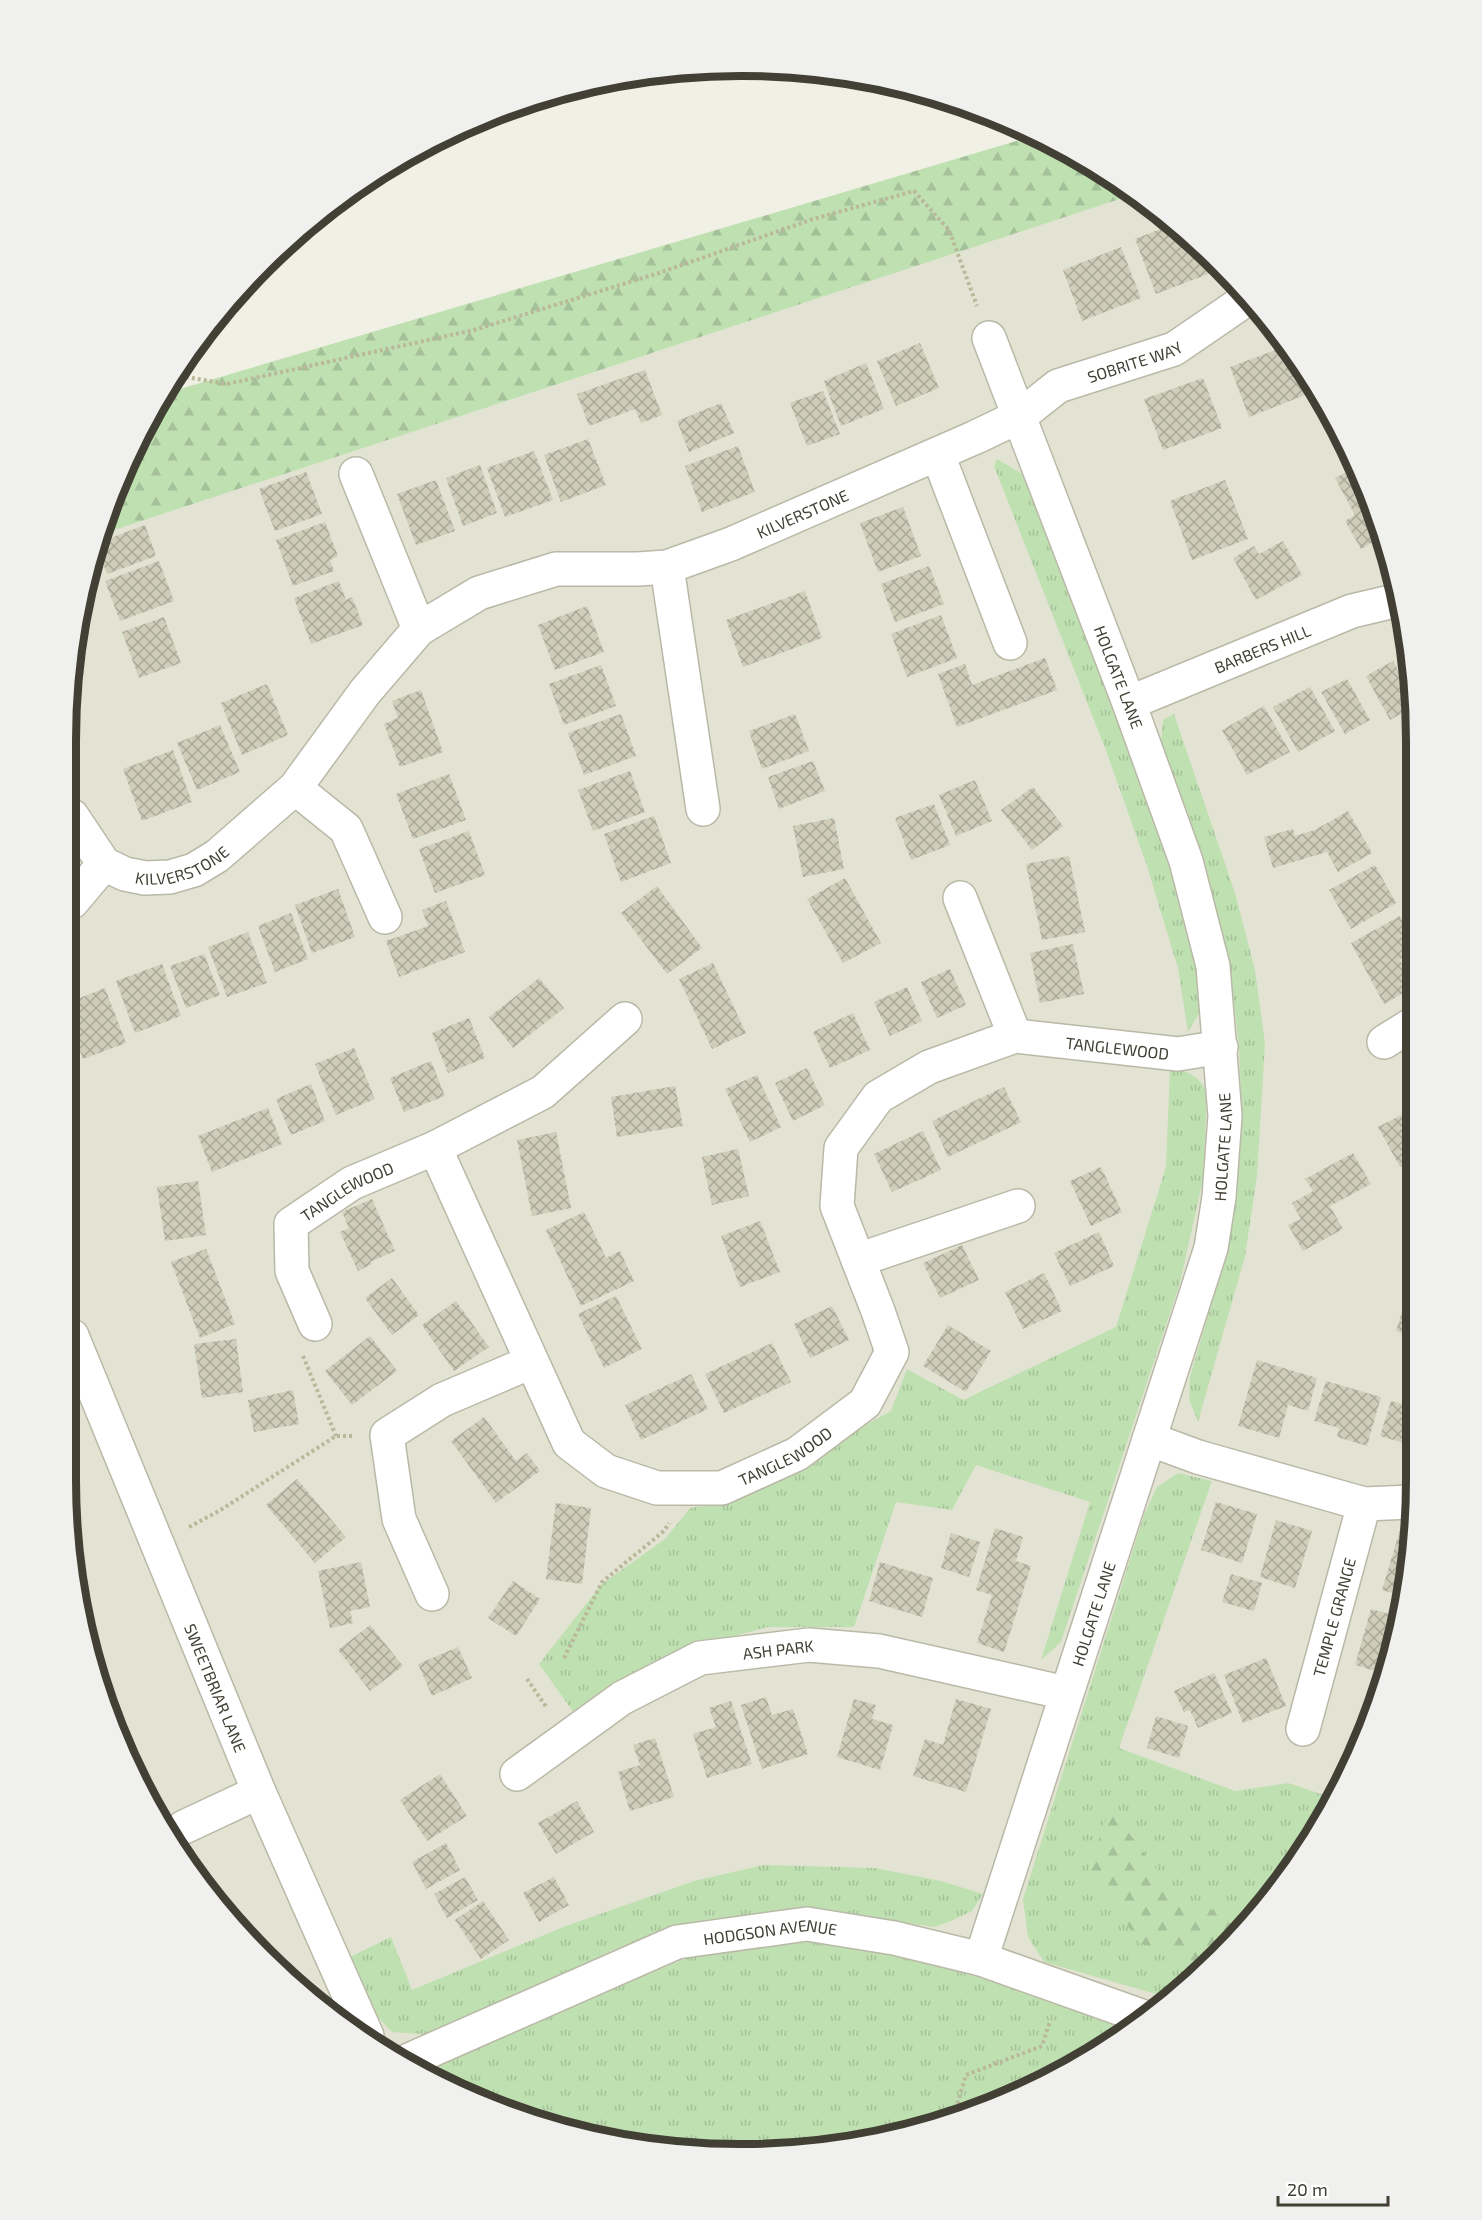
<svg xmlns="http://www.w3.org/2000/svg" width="1482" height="2220" viewBox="0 0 1482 2220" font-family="'Exo 2',sans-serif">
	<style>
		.residential { fill: #e3e3d3 }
		.grass { fill: url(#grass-tufts) }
		.forest { fill: url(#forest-firs) }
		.building { fill: url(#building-cross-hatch) }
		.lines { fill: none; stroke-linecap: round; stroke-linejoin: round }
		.minor-casing { stroke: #bab9a8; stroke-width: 36 }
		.path { stroke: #bab89b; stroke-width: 4; stroke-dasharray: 3 3; stroke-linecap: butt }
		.minor { stroke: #fff; stroke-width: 33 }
		.labels { text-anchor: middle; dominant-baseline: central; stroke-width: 4.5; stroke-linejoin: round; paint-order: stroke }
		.street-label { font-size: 16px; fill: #424035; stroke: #fff }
		.rim { fill: none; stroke: #424035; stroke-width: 8 }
	</style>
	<defs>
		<pattern id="grass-tufts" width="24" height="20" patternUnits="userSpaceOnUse" patternTransform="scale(1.5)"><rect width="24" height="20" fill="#bfe0b1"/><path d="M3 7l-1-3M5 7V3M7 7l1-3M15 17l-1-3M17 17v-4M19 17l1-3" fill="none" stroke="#a5c199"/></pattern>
		<pattern id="forest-firs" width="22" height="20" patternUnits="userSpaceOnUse" patternTransform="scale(1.5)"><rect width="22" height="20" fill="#bfe0b1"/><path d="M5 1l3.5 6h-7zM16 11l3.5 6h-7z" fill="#a5c199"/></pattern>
		<pattern id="building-cross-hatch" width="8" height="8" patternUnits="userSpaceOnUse" patternTransform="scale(1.5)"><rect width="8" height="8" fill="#d0cebb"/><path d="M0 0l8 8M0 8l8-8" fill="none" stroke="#aaa999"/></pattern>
	</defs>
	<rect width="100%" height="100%" fill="#f0f0e5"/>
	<path class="residential" d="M1132,195L1186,234L1277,330L1347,443L1393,567L1415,697L1410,1567L1380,1696L1347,1777L1248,1924L1186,1987L1079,2063L915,2131L785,2153H697L609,2141L483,2103L330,2014L234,1924L180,1854L102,1696L72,1567V653L99,535Z"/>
	<g class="grass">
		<path d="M997,459L1026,476L1152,810L1180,893L1201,982L1200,1012L1188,1032L1178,968L1147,866L1107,753L994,466Z"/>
		<path d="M1174,714L1235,893L1255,970L1265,1044L1257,1176L1245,1256L1198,1422L1189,1399L1190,1377L1227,1251L1236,1196L1242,1119L1239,1046L1229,963L1203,856L1161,741L1163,720Z"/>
		<path d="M1170,1068C1188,1071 1201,1076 1207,1094L1203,1179L1180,1283L1061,1642L1041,1660L1090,1502L976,1465L952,1510L896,1502L854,1627H768L687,1649L577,1717L539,1664L602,1584L665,1539L690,1508L725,1502L891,1411L907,1369L963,1400L1116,1327L1166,1167Z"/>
		<path d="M1178,1473L1212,1481L1119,1748L1235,1791L1288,1783L1333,1798L1248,1924L1186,1987L1170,1998L1044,1962L1028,1937L1023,1899L1144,1515L1157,1487Z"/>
		<path d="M764,1865L875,1868L941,1881L983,1894L972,1911L951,1921L934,1927L810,1908L699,1921L613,1950L434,2035L392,2032L368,2007L346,1959L391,1937L412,1990L566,1926L694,1881Z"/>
		<path d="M812,1939C920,1957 1026,1989 1129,2027L1079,2063L915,2131L785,2153H697L609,2141L483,2103L423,2068L687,1958Z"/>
	</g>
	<g class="forest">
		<path d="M1033,136L1079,157L1132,195L99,535L102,524L135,443L170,392Z"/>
		<path d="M1110,1808L1183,1904L1253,1917L1204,1969L1140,1943L1088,1870Z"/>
	</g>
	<g class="building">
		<path d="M1173,224L1186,234L1212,262L1216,271L1156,294L1135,239Z"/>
		<path d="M1121,247L1141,298L1082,321L1063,270Z"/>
		<path d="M920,343L939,388L896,406L877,361Z"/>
		<path d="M1286,346L1302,371L1310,393L1249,417L1230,367Z"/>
		<path d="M866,363L884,409L841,426L824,381Z"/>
		<path d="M645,370L662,415L641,423L635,409L589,426L577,394Z"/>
		<path d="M1203,378L1222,428L1163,450L1144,399Z"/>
		<path d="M823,391L840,434L807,446L790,403Z"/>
		<path d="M721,403L734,433L689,452L677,421Z"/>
		<path d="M588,439L606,485L561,502L544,455Z"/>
		<path d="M738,446L755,492L702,512L685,466Z"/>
		<path d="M534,451L553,500L505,517L487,468Z"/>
		<path d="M480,465L497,513L463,526L446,478Z"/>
		<path d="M1356,467L1382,537L1361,549L1345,521L1355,515L1335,478Z"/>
		<path d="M306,472L322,514L275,531L259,489Z"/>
		<path d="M436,480L455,531L416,545L397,494Z"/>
		<path d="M1225,480L1248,539L1192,560L1170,501Z"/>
		<path d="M903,507L921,556L878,572L860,523Z"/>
		<path d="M325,522L338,556L330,560L334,571L293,586L276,540Z"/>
		<path d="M145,525L156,556L107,574L97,546V543Z"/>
		<path d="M1283,541L1302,575L1256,600L1233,558L1254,546L1259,554Z"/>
		<path d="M159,561L174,601L120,621L105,581Z"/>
		<path d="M929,566L944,604L895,622L881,584Z"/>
		<path d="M339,581L346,600L352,597L363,625L311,644L294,598Z"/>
		<path d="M805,591L822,638L743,667L726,620Z"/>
		<path d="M587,606L604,652L555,670L538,625Z"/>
		<path d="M941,615L957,658L907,677L891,634Z"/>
		<path d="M164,617L181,663L139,678L122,632Z"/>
		<path d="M1045,658L1057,690L957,727L938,674L965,664L972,685Z"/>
		<path d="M1393,661L1415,701V706L1390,720L1366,676Z"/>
		<path d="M601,665L616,706L564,725L549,684Z"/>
		<path d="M1347,679L1370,720L1345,734L1321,692Z"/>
		<path d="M267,684L288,735L242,755L221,703Z"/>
		<path d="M1310,687L1335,731L1298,752L1273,707Z"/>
		<path d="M421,690L443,752L400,767L384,724L398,718L392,701Z"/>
		<path d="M1264,706L1290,752L1247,775L1222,730Z"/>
		<path d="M621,714L636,756L584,775L568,733Z"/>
		<path d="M795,714L809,751L762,769L749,731Z"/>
		<path d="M220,725L240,772L197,790L177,743Z"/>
		<path d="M173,750L192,802L142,821L123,769Z"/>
		<path d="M813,761L825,791L779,809L768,777Z"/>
		<path d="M630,771L645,812L593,831L578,790Z"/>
		<path d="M449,774L466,820L413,839L396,794Z"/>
		<path d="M975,780L992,821L956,836L939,795Z"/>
		<path d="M1033,787L1063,826L1032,850L1001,810Z"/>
		<path d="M934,804L950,845L911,860L895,818Z"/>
		<path d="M1348,811L1372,853L1338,872L1327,852L1273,868L1264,837L1293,829L1295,836L1315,830Z"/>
		<path d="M654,816L671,863L621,882L604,834Z"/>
		<path d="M834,818L844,869L803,877L793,826Z"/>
		<path d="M469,831L485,875L435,893L419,849Z"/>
		<path d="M1069,856L1085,932L1042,940L1026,864Z"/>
		<path d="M1375,865L1396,903L1351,929L1329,890Z"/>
		<path d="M845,878L881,943L843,963L807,899Z"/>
		<path d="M657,886L702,948L667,974L621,913Z"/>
		<path d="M338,889L355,937L312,953L295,905Z"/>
		<path d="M446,901L465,952L399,977L386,941L428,926L422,910Z"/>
		<path d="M291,913L308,959L275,972L258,926Z"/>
		<path d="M1400,916L1413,941V953L1400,960L1413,984V988L1384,1004L1351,943Z"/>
		<path d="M248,932L267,983L227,997L208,947Z"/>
		<path d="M1073,944L1084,994L1040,1003L1030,953Z"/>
		<path d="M204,954L220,995L186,1008L170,966Z"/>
		<path d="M713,963L746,1033L712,1049L679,979Z"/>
		<path d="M162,964L181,1016L135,1033L116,981Z"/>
		<path d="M950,969L966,1005L937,1018L921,982Z"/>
		<path d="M539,978L564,1008L513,1048L489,1017Z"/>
		<path d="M907,987L922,1021L890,1036L874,1002Z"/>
		<path d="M105,988L126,1043L83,1059L72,1029V1001Z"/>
		<path d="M853,1013L870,1050L830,1068L813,1032Z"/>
		<path d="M469,1018L485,1058L448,1073L432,1033Z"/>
		<path d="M354,1048L375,1099L336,1115L315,1064Z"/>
		<path d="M72,1049L80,1069L72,1072Z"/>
		<path d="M431,1061L445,1096L404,1112L390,1078Z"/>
		<path d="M807,1068L825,1105L793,1121L775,1083Z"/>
		<path d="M757,1075L781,1127L750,1142L725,1089Z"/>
		<path d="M311,1084L325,1121L291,1135L276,1099Z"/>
		<path d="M675,1086L683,1126L617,1137L611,1097Z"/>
		<path d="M1004,1087L1021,1122L948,1157L932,1121Z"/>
		<path d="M268,1108L282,1144L212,1172L198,1136Z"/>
		<path d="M1405,1113L1412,1125V1160L1400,1167L1378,1127Z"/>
		<path d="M923,1131L941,1170L892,1192L874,1154Z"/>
		<path d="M556,1132L571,1208L532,1216L517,1140Z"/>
		<path d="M738,1149L749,1196L712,1205L702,1157Z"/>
		<path d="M1353,1153L1371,1184L1330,1206L1343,1229L1303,1251L1288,1225L1301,1219L1292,1203L1313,1191L1305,1179Z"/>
		<path d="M1101,1167L1122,1212L1091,1226L1070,1181Z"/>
		<path d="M198,1181L206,1235L165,1241L157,1187Z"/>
		<path d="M372,1199L395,1251L370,1262L372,1264L358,1271L340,1232L349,1228L342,1212Z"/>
		<path d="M584,1212L606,1258L620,1251L634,1281L581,1306L546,1230Z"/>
		<path d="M760,1221L780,1272L740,1287L721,1236Z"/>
		<path d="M1099,1232L1114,1266L1070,1286L1054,1253Z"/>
		<path d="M962,1245L979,1280L940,1298L923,1263Z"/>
		<path d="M206,1249L235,1324L200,1338L171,1262Z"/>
		<path d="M1044,1273L1062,1311L1023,1329L1005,1292Z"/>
		<path d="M392,1278L419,1315L392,1335L365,1298Z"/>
		<path d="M1409,1289L1412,1290L1411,1336L1396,1331Z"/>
		<path d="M616,1296L642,1349L604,1368L578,1314Z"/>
		<path d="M456,1301L489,1347L454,1371L422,1325Z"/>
		<path d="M832,1306L849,1340L810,1358L794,1324Z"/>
		<path d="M948,1325L991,1351L966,1392L923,1366Z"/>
		<path d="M370,1336L397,1371L352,1405L325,1371Z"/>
		<path d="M236,1339L243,1392L202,1398L194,1344Z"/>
		<path d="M772,1343L791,1382L724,1413L705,1374Z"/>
		<path d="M1257,1360L1317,1378L1308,1411L1288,1405L1279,1438L1238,1426Z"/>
		<path d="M691,1374L708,1409L641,1440L625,1405Z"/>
		<path d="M1326,1381L1381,1397L1367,1446L1337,1437L1339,1428L1314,1421Z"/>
		<path d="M293,1390L299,1424L254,1432L248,1400Z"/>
		<path d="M1391,1401L1411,1406V1445L1380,1436Z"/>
		<path d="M484,1417L516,1461L527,1453L540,1471L496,1503L451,1441Z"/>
		<path d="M297,1479L346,1537L315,1563L266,1505Z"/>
		<path d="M1216,1502L1257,1514L1242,1563L1201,1550Z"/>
		<path d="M556,1503L591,1508L582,1584L546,1579Z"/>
		<path d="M1276,1520L1312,1531L1295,1588L1260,1577Z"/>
		<path d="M995,1528L1023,1537L1016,1561L1031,1566L1004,1652L977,1643L992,1595L976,1590Z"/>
		<path d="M1400,1530L1410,1532V1567L1403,1596L1382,1590Z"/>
		<path d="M951,1533L980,1542L969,1577L941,1568Z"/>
		<path d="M361,1562L370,1607L350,1611L353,1623L330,1628L318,1571Z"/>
		<path d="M880,1562L933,1578L922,1617L869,1601Z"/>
		<path d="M1231,1574L1262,1583L1254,1611L1222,1602Z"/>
		<path d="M513,1581L540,1599L516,1636L488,1618Z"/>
		<path d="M1371,1609L1399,1617L1385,1674L1355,1665Z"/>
		<path d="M370,1625L403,1666L370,1691L338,1650Z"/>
		<path d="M458,1647L472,1678L432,1696L418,1664Z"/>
		<path d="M1266,1658L1286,1706L1243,1723L1224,1675Z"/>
		<path d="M1214,1673L1232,1713L1198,1728L1190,1710L1184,1712L1174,1691Z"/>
		<path d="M766,1697L772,1715L793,1709L808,1754L762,1769L741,1705Z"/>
		<path d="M854,1699L876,1705L872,1719L893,1725L880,1770L837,1757Z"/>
		<path d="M956,1699L991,1709L966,1792L913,1776L925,1739L943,1745Z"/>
		<path d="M731,1701L752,1764L707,1778L693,1734L716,1727L709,1708Z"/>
		<path d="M1156,1716L1188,1726L1179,1758L1147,1748Z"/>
		<path d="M655,1738L674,1797L630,1811L618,1772L640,1765L633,1745Z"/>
		<path d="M440,1774L467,1816L427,1841L400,1800Z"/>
		<path d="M577,1801L594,1832L556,1854L538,1823Z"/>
		<path d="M446,1843L460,1870L426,1889L412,1862Z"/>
		<path d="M465,1877L478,1900L447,1918L434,1894Z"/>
		<path d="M554,1877L569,1905L539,1922L523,1893Z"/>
		<path d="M483,1901L509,1940L481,1959L455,1920Z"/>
	</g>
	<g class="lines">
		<g class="minor-casing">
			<g id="minor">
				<path d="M938,455L1010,643"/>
				<path d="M356,474L419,629"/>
				<path d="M667,567L703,809"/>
				<path id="s1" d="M1129,703L1352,611L1399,600"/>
				<path d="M295,788L346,829L385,917"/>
				<path id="s2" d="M72,816L104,864L125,874L145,878L170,877L194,870L217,856L295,788L365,692L419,629L479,593L556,569H638L667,567L731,544L976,437L1020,416L1058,386L1174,349L1247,299"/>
				<path d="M960,898L1015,1036"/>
				<path d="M72,902L104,864"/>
				<path d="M1384,1042L1413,1024"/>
				<path id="s3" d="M435,1148L569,1443L606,1471L657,1488H722L797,1454L865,1403L892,1352L878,1311L837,1206L841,1148L878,1097L929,1067L1015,1036L1178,1054L1221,1047"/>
				<path d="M858,1260L1018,1206"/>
				<path id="s4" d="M315,1324L292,1271L291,1224L352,1183L435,1148L543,1092L625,1019"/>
				<path id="s5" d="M72,1336L259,1792L367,2036"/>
				<path d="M1149,1439L1198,1457L1364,1504L1411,1502"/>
				<path d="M432,1594L399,1519L387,1435L442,1400L531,1362"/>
				<path id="s6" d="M1303,1729L1364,1504"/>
				<path id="s7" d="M517,1774L622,1698L700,1658L809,1645L879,1651L1066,1693"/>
				<path d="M184,1827L259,1792"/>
				<path id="s8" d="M981,1959L1211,1248L1219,1197L1225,1116L1213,966L1186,861L1129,703L989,338"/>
				<path id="s9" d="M409,2060L677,1942L807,1924L894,1938L981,1959L1144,2017"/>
			</g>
		</g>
		<g class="path">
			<path d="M180,376L227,384L474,330L659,273L810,220L914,191L949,230L977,306"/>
			<path d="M303,1356L336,1436"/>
			<path d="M189,1527L219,1511L336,1436H353"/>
			<path d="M564,1658L602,1582L664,1531L669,1523"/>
			<path d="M527,1679L547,1708"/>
			<path d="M954,2115L966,2075L1042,2046L1050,2021"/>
		</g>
		<use href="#minor" class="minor"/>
	</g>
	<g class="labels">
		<g class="street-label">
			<text stroke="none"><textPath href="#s2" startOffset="1258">SOBRITE WAY</textPath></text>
			<text stroke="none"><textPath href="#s2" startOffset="891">KILVERSTONE</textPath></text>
			<text stroke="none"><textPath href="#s1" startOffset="144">BARBERS HILL</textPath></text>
			<text transform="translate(1119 677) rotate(69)">HOLGATE LANE</text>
			<text stroke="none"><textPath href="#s2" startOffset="141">KILVERSTONE</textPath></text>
			<text stroke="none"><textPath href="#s3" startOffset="1245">TANGLEWOOD</textPath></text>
			<text stroke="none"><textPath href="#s8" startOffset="849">HOLGATE LANE</textPath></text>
			<text stroke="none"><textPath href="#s4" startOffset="170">TANGLEWOOD</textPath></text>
			<text stroke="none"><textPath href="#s3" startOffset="560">TANGLEWOOD</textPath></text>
			<text stroke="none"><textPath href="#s8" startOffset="363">HOLGATE LANE</textPath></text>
			<text stroke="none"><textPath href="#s6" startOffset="116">TEMPLE GRANGE</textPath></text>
			<text stroke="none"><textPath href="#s7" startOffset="296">ASH PARK</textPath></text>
			<text stroke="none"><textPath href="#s5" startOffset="380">SWEETBRIAR LANE</textPath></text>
			<text stroke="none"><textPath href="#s9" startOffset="387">HODGSON AVENUE</textPath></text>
		</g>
	</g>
	<path d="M0 0H1482V2220H0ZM740 76H742A664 664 0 0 1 1406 740V1480A664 664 0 0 1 742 2144H740A664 664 0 0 1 76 1480V740A664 664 0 0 1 740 76Z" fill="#f0f0ef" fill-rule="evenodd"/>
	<path class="rim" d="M740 76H742A664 664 0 0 1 1406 740V1480A664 664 0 0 1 742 2144H740A664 664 0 0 1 76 1480V740A664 664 0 0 1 740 76Z"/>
	<path d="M1278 2196v9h110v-9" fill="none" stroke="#424035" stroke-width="3"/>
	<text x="1287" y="2196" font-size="18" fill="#424035" stroke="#ffffff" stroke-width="4.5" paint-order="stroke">20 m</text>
</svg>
